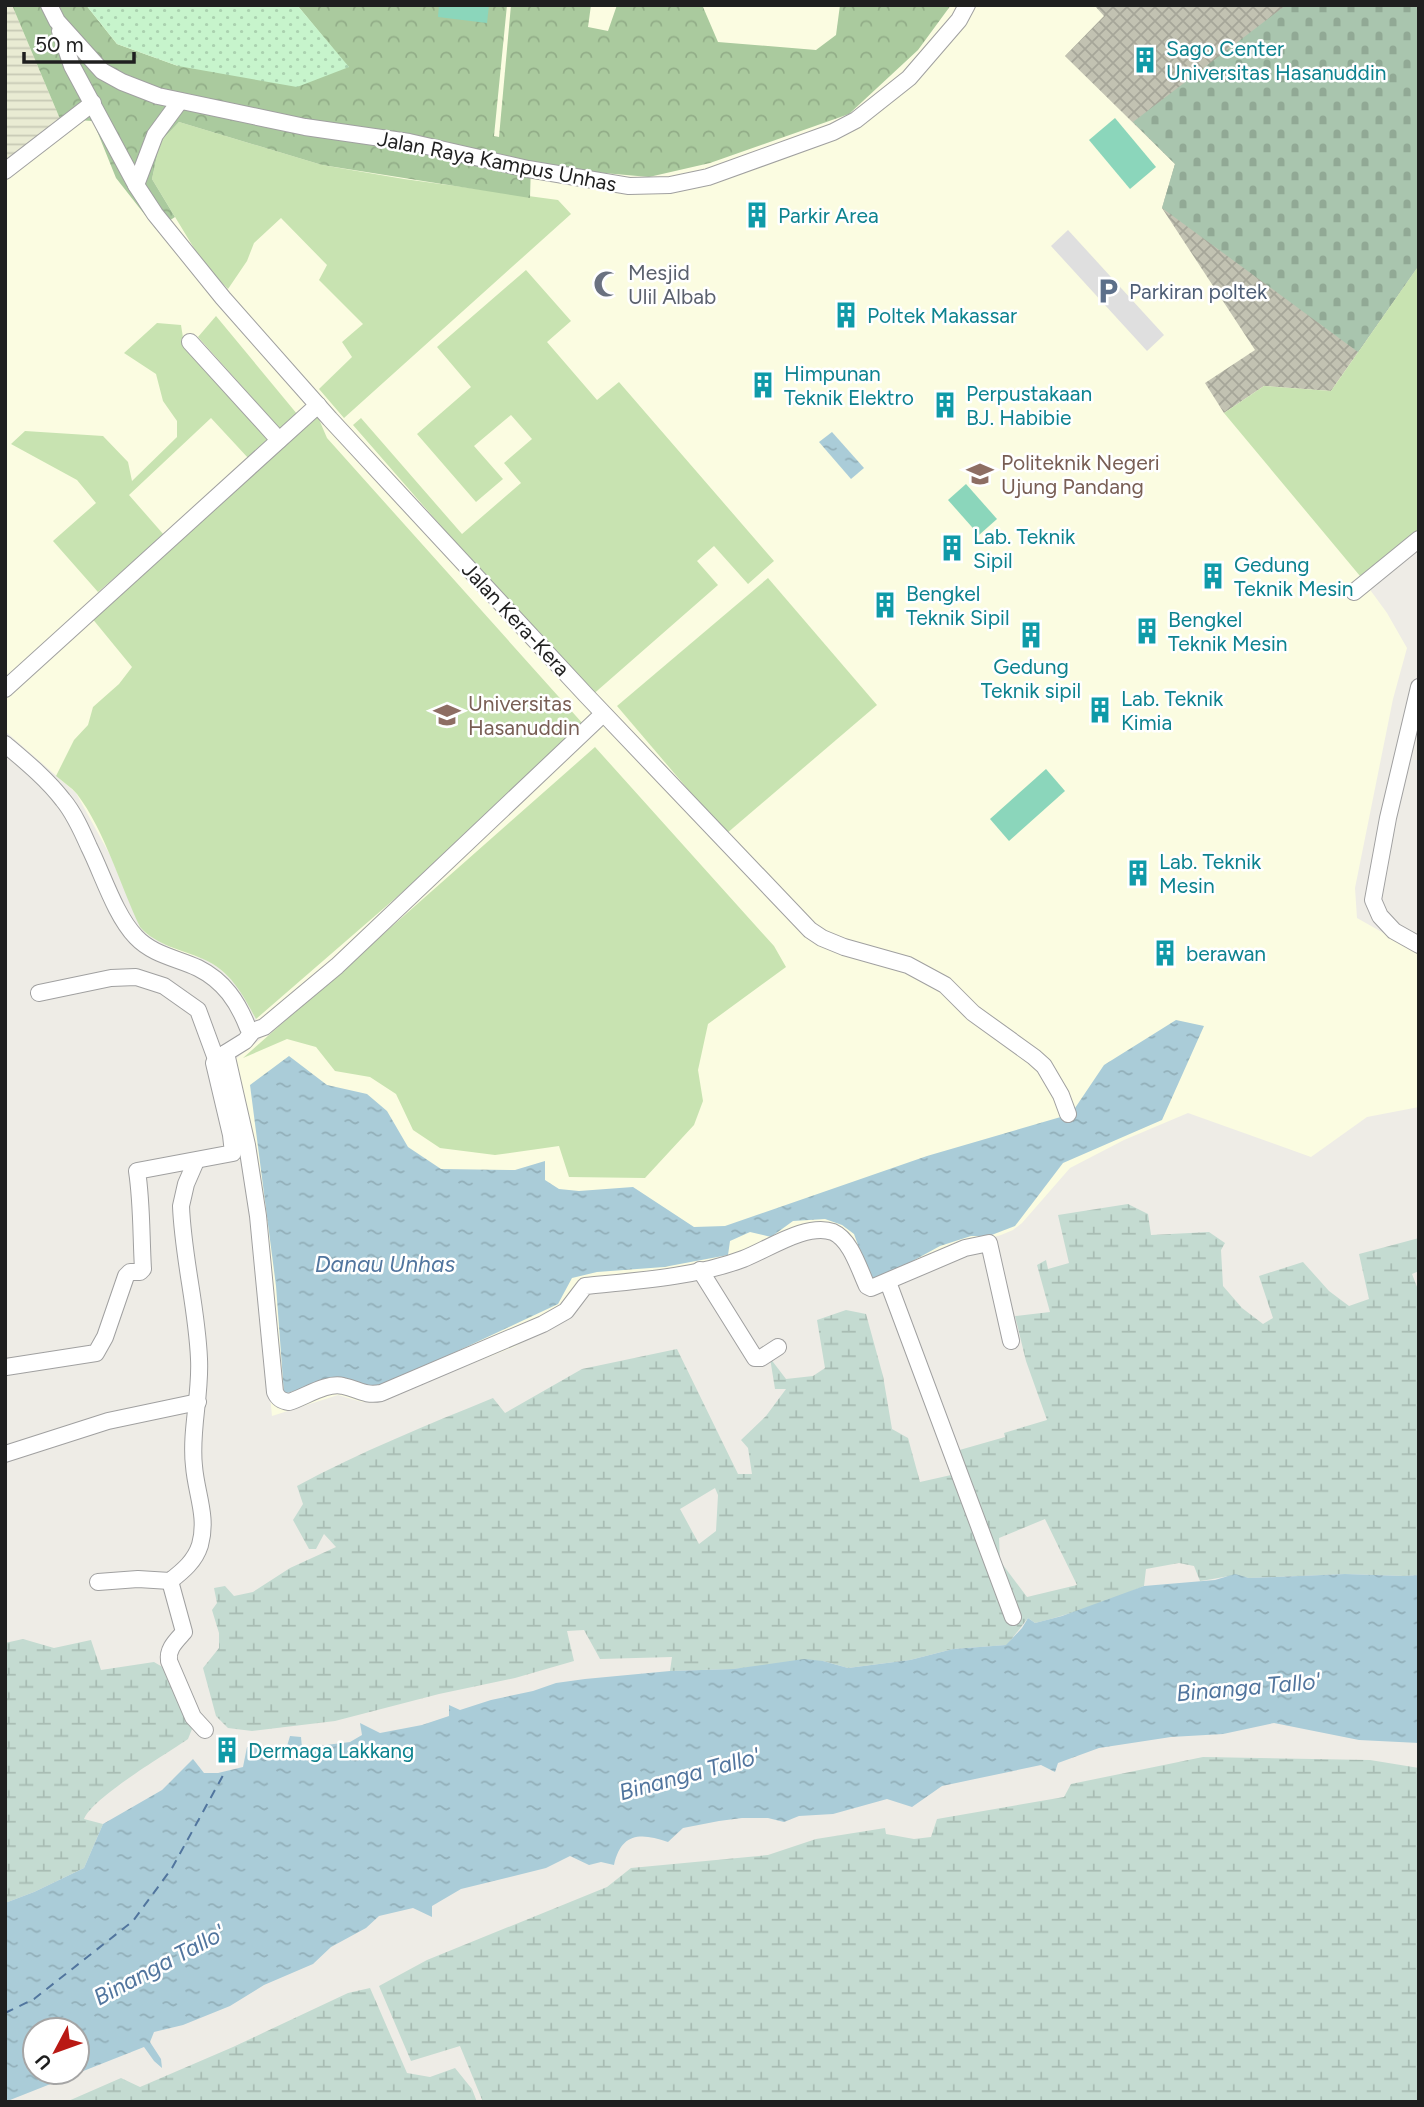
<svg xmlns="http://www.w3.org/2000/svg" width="1424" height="2107" viewBox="0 0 1424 2107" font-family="Figtree,sans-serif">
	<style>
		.education { fill: #fbfce1 }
		.construction { fill: url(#construction-cross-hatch) }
		.farmland { fill: url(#farmland-rules) }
		.grass { fill: #c8e3b1 }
		.forest { fill: url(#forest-crowns) }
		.wetland { fill: url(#wetland-marsh); fill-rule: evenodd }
		.cemetery { fill: url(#cemetery-stones) }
		.park { fill: url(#park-dots) }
		.pitch { fill: #8bd6bb }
		.parking { fill: #dfdfdf }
		.water { fill: url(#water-ripples); fill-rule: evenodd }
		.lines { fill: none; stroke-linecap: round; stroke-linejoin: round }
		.ferry { stroke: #51759e; stroke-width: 2; stroke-dasharray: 9 7; stroke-linecap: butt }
		.minor-casing { stroke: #a0a0a0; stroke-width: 18 }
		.minor { stroke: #fff; stroke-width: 16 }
		.labels { text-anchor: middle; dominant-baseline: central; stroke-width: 5; stroke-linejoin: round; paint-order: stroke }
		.culture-label { font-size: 21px; fill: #0d838f; stroke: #fff; text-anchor: start }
		.street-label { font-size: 21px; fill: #1f1f1f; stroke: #fff }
		.worship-label { font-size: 21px; fill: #5b616d; stroke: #fff; text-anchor: start }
		.service-label { font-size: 21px; fill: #4e5e75; stroke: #fff; text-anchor: start }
		.education-label { font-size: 21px; fill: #785e54; stroke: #fff; text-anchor: start }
		.water-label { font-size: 23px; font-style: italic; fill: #51759e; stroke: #fff }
	</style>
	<defs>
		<pattern id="construction-cross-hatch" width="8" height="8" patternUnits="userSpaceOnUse" patternTransform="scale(1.75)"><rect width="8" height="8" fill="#c2c2b2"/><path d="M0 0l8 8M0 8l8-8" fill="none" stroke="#a6a699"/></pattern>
		<pattern id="farmland-rules" width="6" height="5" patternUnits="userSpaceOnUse" patternTransform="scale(1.75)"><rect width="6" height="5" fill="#e9ebd3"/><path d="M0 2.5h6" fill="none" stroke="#c7c9b5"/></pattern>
		<pattern id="forest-crowns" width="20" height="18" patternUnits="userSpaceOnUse" patternTransform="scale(1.75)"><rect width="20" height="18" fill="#aaca9e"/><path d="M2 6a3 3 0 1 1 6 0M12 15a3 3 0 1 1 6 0" fill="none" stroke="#92ad88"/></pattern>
		<pattern id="wetland-marsh" width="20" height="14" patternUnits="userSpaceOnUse" patternTransform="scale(1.75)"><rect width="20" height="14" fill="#c4dbd1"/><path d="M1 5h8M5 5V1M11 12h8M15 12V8" fill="none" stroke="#a8bcb3"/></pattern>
		<pattern id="cemetery-stones" width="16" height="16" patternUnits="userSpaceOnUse" patternTransform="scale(1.75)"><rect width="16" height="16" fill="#a9c5ae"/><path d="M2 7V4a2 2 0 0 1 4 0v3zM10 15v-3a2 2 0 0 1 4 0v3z" fill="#91a995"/></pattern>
		<pattern id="park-dots" width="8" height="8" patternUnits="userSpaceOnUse" patternTransform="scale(1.75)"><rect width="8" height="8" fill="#c7f4cc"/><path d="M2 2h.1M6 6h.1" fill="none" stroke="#aad1af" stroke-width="1.8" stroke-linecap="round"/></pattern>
		<pattern id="water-ripples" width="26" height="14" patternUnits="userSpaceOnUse" patternTransform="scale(1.75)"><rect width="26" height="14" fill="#aaccd8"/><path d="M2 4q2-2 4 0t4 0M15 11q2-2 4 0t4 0" fill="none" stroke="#92afb9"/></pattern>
	</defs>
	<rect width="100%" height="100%" fill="#eeece6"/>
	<path class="education" d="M5,5H1419V531L1360,576L1387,613L1407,648L1393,699L1355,888L1357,918L1419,953V1107L1367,1117L1311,1157L1188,1113L1124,1140L1070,1168L1022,1223L1013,1230L1001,1235L983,1240L875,1284L864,1294L842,1243L831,1236H816L777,1248L744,1268L695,1280L648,1288L586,1290L557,1323L514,1347L381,1400L362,1402L338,1395L272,1416L253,1216L241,1145L222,1065L237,1058L268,1033L256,1019L239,987L218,967L204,959L177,951L148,935L140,927L111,857L76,793L5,731Z"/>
	<path class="construction" d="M1094,5H1419V265L1331,391L1264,386L1224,413L1205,383L1255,350L1162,208L1175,164L1065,56L1104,16Z"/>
	<path class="farmland" d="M5,5H12L60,119L5,163Z"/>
	<g class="grass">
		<path d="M179,122L322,165L404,179L558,200L571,214L344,418L319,389L352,357L342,342L363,324L319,280L327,265L281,218L254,243L247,261L228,289L203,263L152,179L160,142Z"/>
		<path d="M1419,265V531L1360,576L1224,413L1264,386L1331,391Z"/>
		<path d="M526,270L571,321L547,342L597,400L619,382L774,561L748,584L714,546L697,561L718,585L590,697L353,425L361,418L462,534L521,483L504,463L532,439L511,415L474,446L503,479L476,502L417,434L471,387L437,347Z"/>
		<path d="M216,316L307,426L318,417L327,438L584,725L451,850L256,1019C243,995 230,970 203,959C181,949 157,946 140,927C120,885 105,831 77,794C71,787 63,782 56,776L74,740L88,725L93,707L119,684L132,667L91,617L291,441L198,337Z"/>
		<path d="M157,323L181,325L184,344L271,438L249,459L211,418L129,495L164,535L98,592L53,541L96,503L77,480L11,444L25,431L103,436L128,462L132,481L177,437V421L163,401L156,374L124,353Z"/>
		<path d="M768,578L877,705L726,834L617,706Z"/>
		<path d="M595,747L774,946L786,967L708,1024L698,1070L703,1101L694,1125L645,1178L569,1177L559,1146L495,1155L440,1148L413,1130L396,1094L370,1077L335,1071L316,1047L287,1039L243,1058Z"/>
	</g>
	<path class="forest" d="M12,5H86L117,44L178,66L348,67L297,5H507L494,136L499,137L511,5H591L588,27L608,31L617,5L703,7L718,42L816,50L836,35L840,5H951L918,50L849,114L710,163L649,177L570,170L531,162L530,198L322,165L179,122L160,142L152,179L175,217L156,229L116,178L93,121L60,119Z"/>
	<g class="wetland">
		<path d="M1128,1204L1148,1214L1151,1235L1209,1232L1225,1243L1221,1250L1223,1286L1242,1308L1263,1324L1273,1318L1259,1276L1303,1262L1329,1291L1349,1306L1369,1299L1359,1254L1419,1238V1271L1412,1274L1419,1292V1575L1404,1576L1345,1574L1249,1578C1230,1573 1219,1579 1200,1581L1194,1566L1179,1563L1146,1569L1144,1586C1109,1601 1072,1614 1035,1623L1028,1618L1007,1645L953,1649L910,1660L848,1668L823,1661L733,1669L670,1671L672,1657L600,1659L584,1630L567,1631L574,1661L515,1678L439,1694L335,1721L252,1731L228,1728L216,1716L203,1668L219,1648V1633L212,1610L217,1603L214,1588L225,1586L234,1596L253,1592L290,1568L336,1547L324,1534L316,1549H309L293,1520L303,1504L297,1486C360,1452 427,1425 493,1398L505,1413L582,1369L677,1349L738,1474H752L748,1448L741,1440L766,1416L786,1389H775L770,1358L786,1379L813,1376L825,1368L817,1320L846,1310L866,1314L883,1376L892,1429L908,1438L920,1482L960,1473L956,1451L1005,1437L1004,1433L1047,1420L1026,1361L1015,1316L1050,1312L1037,1265L1046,1260L1048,1269L1069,1263L1058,1215ZM715,1488L718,1495L716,1531L699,1544L680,1509ZM1045,1519L1077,1585L1027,1597L1000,1561L999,1538Z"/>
		<path d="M23,1639L54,1648L91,1640L101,1670L154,1662L166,1669L192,1729L188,1739C165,1755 93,1797 84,1819L103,1824L84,1868L34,1892L5,1903V1643Z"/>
		<path d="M1203,1757L1370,1760L1419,1768V2102H483L460,2046L411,2061L379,1986L427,1960L607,1887L631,1868L768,1855L816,1839L885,1828L886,1834L914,1839L931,1837L937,1819L1064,1797L1071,1784Z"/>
		<path d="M370,1988L407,2073L430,2077L455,2068L472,2089L477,2102H66L121,2078L140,2087L233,2047L348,1993Z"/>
	</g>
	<path class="cemetery" d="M1286,5H1419V265L1358,352L1162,208L1175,164L1133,122Z"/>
	<path class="park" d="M86,5H297L349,67L297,87L178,66L117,44Z"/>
	<g class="pitch">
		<path d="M439,5H489L487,23L438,17Z"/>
		<path d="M1115,118L1156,167L1130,189L1089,140Z"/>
		<path d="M966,484L997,519L979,535L948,500Z"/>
		<path d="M1046,769L1065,791L1009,841L990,819Z"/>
	</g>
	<path class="parking" d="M1068,230L1164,335L1147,351L1051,246Z"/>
	<g class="water">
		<path d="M832,432L864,468L851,479L819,442Z"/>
		<path d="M1176,1020L1204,1026L1162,1120L1063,1163L1015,1226L989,1236H971L940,1246L876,1281L870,1278L854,1234L842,1225L825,1219L793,1221L771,1237L750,1232L730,1241L728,1255L664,1267L597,1272L572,1278L558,1304L370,1392L327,1381L284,1394L276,1286L250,1085L289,1056L327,1085L367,1094L387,1111L408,1147L441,1169L515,1170L545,1161V1180L559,1189L579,1191L633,1187L694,1227L725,1226L927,1156L1071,1114L1104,1065Z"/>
		<path d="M1235,1574L1249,1578L1345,1574L1404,1576L1419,1575V1743L1359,1740L1274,1723L1223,1734L1171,1737L1099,1748L1058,1763L1055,1772L1041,1765L942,1786L912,1807L887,1799L833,1814L799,1816L784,1822L768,1818H742L719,1821L683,1828L668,1842C640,1832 621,1833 614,1865L601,1862L589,1865L570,1856L546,1868L461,1889L432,1906V1917L413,1908L379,1916L366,1928L331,1947L313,1964L264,1985L230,2006L183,2025L154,2032L150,2042L161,2059L162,2068L154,2061L144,2047L5,2102V1903L34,1892L84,1868L103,1824L162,1790L193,1759L204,1773H218L243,1767L247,1747L287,1746L290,1736L301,1737L302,1748L350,1742L362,1735L360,1723L380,1733L422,1725L449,1716V1705L460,1710L491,1700L533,1691L556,1683L585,1679L670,1671L733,1669L804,1659L823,1661L848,1668L910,1660L953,1649L1006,1645L1022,1628L1028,1618L1035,1623L1062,1616L1144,1586L1215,1580ZM35,2030H77V2072H35Z"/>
	</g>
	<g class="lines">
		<path class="ferry" d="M5,2013L34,1999L133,1921L172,1868L226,1770"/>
		<g class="minor-casing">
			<g id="minor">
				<path d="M49,5L57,21L102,71L122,82L158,96L305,127L409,142L528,169L629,186L670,185L708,177L833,132L856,120L909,78L959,20L967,5"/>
				<path d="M60,31L72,66L136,185"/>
				<path d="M180,101L155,135L136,185L155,214L223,298L330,419L586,695L810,930L822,938L844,947L908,965L945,985L973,1013L1034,1057L1044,1066L1061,1095L1068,1114"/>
				<path d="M5,171L93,103"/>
				<path d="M190,342L279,440"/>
				<path d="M1354,592L1419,539"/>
				<path d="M1419,687L1388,818L1373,900L1380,916L1394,931L1419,945"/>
				<path d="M5,689L318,405"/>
				<path d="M5,744C25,761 47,779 63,800C74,813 82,831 89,847C103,875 115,915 136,937C153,955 177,958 198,968C224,981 238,1002 248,1028L253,1031"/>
				<path d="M39,993L111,978L136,977L164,986L198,1010L216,1059"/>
				<path d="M226,1053L247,1145L258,1216L275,1392C278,1399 282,1401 289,1402C305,1397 327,1382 343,1386C359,1389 363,1396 381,1393L543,1324L566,1311L585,1286C635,1281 696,1277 743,1259C767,1250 807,1222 833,1232C851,1240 859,1269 867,1286L871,1288L965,1248L989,1243L1011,1341"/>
				<path d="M700,1270L755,1358H761L778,1347"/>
				<path d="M888,1282L1013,1617"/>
				<path d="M6,1367L96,1353L105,1337L126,1276L130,1272H140L143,1269C141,1236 142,1203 137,1171L233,1153L231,1135L214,1063L216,1059L245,1041L253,1031L264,1027L337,966L603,714"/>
				<path d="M5,1454L108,1421L198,1402"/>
				<path d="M170,1581L184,1632C176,1641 167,1649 169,1661L193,1717L205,1730"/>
				<path d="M98,1582L138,1579L170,1581C183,1571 195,1561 200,1545C208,1517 196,1493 194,1466C190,1431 201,1395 199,1359C197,1308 183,1258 181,1206L186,1184L196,1161"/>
			</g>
		</g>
		<use href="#minor" class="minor"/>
	</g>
	<defs>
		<g id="building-bare" transform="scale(2.1)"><path d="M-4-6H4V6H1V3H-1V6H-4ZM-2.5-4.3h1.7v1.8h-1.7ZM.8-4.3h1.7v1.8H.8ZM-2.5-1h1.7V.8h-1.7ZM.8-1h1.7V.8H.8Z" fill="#0f9aa8" stroke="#fff" stroke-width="2.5" paint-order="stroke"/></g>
		<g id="mosque-bare" transform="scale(2.1)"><path d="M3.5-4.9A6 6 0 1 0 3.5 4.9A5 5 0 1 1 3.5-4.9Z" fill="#6b7280" stroke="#fff" stroke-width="2.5" paint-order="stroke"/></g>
		<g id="parking-bare" transform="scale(2.1)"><path d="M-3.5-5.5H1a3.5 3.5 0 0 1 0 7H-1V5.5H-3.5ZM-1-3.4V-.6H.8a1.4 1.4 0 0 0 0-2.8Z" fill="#5c6f8a" stroke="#fff" stroke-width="2.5" paint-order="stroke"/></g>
		<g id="university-bare" transform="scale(2.1)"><path d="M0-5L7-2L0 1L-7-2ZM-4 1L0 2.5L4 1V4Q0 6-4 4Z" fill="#8d6e63" stroke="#fff" stroke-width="2.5" paint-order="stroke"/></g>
	</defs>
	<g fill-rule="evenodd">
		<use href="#building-bare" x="1145" y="60"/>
		<use href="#building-bare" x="757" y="215"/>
		<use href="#mosque-bare" x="607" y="284"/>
		<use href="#parking-bare" x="1108" y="291"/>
		<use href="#building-bare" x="846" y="315"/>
		<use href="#building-bare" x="763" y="385"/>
		<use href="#building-bare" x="945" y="405"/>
		<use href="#university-bare" x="980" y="474"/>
		<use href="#building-bare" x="952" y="548"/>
		<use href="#building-bare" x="1213" y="576"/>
		<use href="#building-bare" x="885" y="605"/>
		<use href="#building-bare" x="1147" y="631"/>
		<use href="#building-bare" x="1031" y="635"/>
		<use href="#building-bare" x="1100" y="710"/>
		<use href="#university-bare" x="447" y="715"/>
		<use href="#building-bare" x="1138" y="873"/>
		<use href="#building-bare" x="1165" y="953"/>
		<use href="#building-bare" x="227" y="1750"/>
	</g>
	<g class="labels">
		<g class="culture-label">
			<text x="1166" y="48">Sago Center<tspan x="1166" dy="24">Universitas Hasanuddin</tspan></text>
			<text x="778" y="215">Parkir Area</text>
			<text x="867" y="315">Poltek Makassar</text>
			<text x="784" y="373">Himpunan<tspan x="784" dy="24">Teknik Elektro</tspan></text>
			<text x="966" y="393">Perpustakaan<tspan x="966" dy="24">BJ. Habibie</tspan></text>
			<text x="973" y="536">Lab. Teknik<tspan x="973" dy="24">Sipil</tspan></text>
			<text x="1234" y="564">Gedung<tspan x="1234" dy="24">Teknik Mesin</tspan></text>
			<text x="906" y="593">Bengkel<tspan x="906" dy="24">Teknik Sipil</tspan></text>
			<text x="1168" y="619">Bengkel<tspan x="1168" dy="24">Teknik Mesin</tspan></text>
			<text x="1031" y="666" text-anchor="middle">Gedung<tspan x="1031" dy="24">Teknik sipil</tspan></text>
			<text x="1121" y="698">Lab. Teknik<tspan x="1121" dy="24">Kimia</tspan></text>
			<text x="1159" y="861">Lab. Teknik<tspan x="1159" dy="24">Mesin</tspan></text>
			<text x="1186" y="953">berawan</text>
			<text x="248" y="1750">Dermaga Lakkang</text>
		</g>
		<g class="street-label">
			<text transform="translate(497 161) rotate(11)">Jalan Raya Kampus Unhas</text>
			<text transform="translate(516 619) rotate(47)">Jalan Kera-Kera</text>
		</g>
		<g class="worship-label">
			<text x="628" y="272">Mesjid<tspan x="628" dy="24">Ulil Albab</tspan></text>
		</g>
		<g class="service-label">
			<text x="1129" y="291">Parkiran poltek</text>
		</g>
		<g class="education-label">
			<text x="1001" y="462">Politeknik Negeri<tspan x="1001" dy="24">Ujung Pandang</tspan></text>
			<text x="468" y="703">Universitas<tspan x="468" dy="24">Hasanuddin</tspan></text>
		</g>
		<g class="water-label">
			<text x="385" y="1264">Danau Unhas</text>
			<text transform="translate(1248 1687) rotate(-5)">Binanga Tallo'</text>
			<text transform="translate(689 1774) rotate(-15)">Binanga Tallo'</text>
			<text transform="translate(159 1965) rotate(-28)">Binanga Tallo'</text>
		</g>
	</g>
	<rect width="1424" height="2107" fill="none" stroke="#1f1f1f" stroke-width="14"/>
	<g transform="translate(56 2051) rotate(229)"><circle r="33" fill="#ffffff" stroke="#a5a5a5" stroke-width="2"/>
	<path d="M0-5L12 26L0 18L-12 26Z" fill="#b91914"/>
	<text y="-10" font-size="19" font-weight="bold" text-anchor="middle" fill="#1f1f1f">U</text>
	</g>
	<path d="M24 52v10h110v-10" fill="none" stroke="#1f1f1f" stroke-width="3.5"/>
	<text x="35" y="52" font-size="21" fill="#1f1f1f" stroke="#ffffff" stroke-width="5" paint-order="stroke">50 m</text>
</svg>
